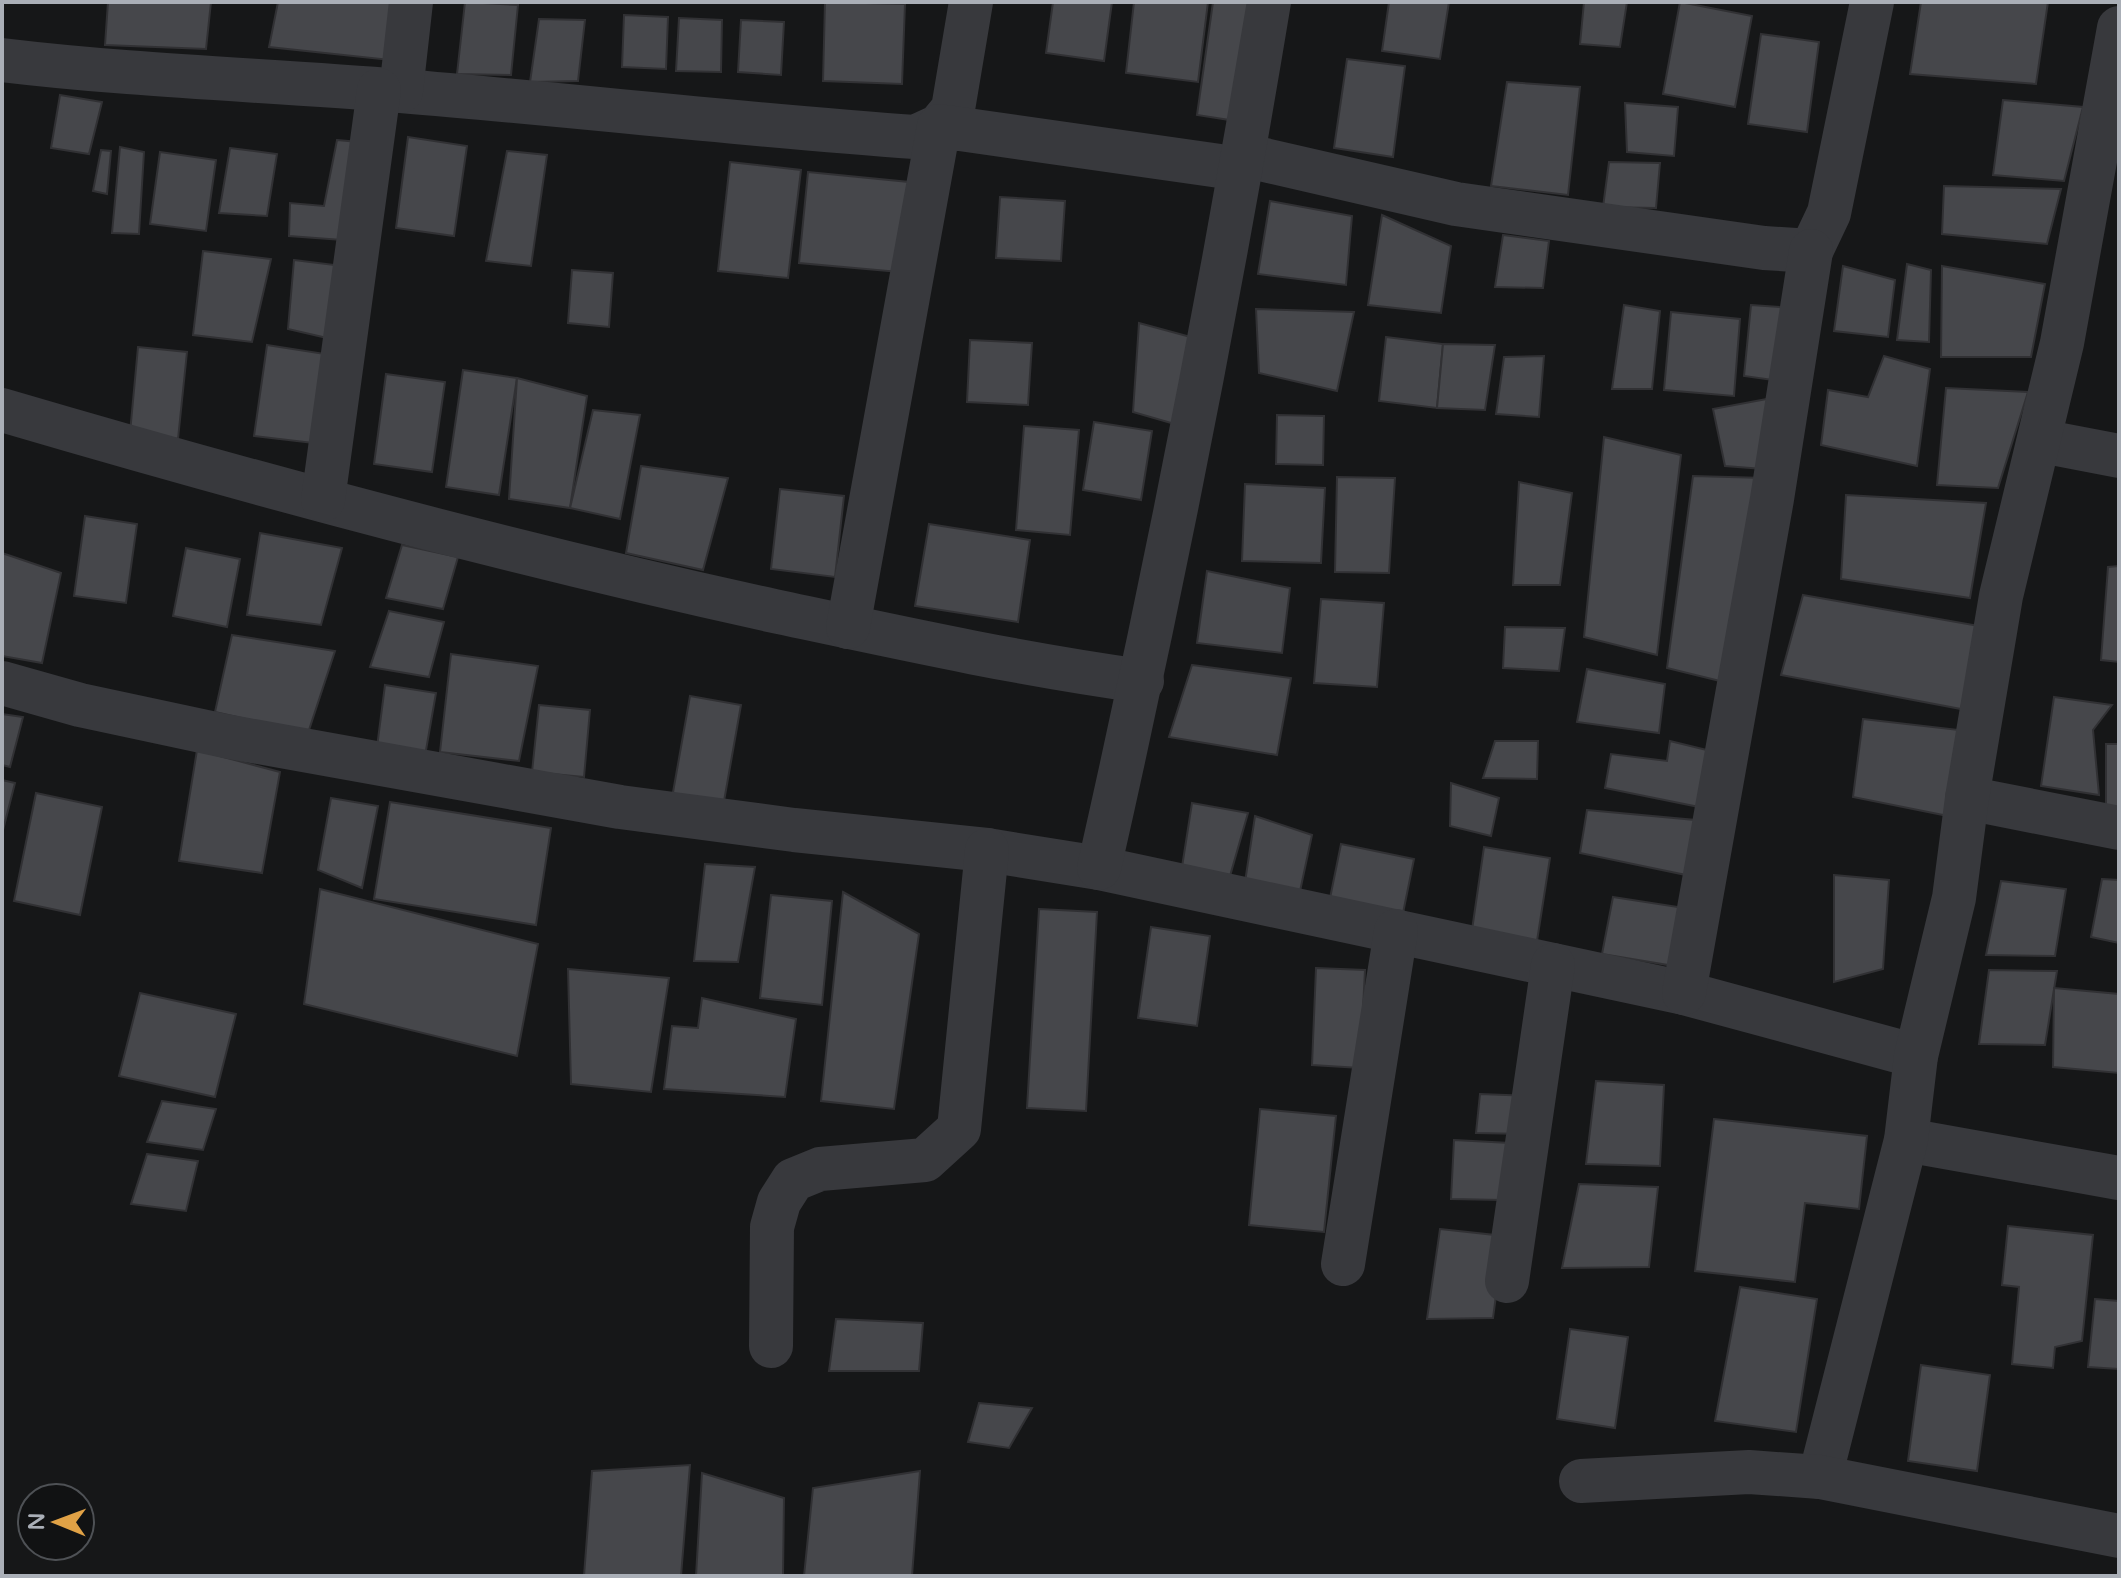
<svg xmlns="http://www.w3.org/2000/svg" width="2121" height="1578" viewBox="0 0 2121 1578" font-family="'Varela Round',sans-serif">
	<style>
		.building { fill: #46474b; stroke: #313134; stroke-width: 2 }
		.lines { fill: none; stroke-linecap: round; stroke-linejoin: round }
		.minor { stroke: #38393d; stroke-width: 44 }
	</style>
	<rect width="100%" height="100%" fill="#161718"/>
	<g class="building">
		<path d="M108,2H211L206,49L105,45Z"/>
		<path d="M278,2H396L390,60L269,47Z"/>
		<path d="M465,2L518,5L511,75L457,74Z"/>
		<path d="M825,2L905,4L902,84L823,81Z"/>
		<path d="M1053,2H1112L1104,61L1046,53Z"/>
		<path d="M1134,2H1208L1198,82L1126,73Z"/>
		<path d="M1213,2H1253L1236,121L1197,115Z"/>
		<path d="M1389,2H1449L1440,59L1382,51Z"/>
		<path d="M1584,2H1627L1620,47L1580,44Z"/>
		<path d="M1680,2L1752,16L1735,107L1663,94Z"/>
		<path d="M1921,2H2048L2036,84L1910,74Z"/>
		<path d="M624,15L668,17L666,69L622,67Z"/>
		<path d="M679,18L722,20L721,72L676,71Z"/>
		<path d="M539,19L585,20L578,81L530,82Z"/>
		<path d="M741,20L784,22L781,75L738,72Z"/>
		<path d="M1761,34L1819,42L1807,132L1748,124Z"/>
		<path d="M1347,59L1405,66L1393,157L1334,148Z"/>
		<path d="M1507,82L1580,87L1568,195L1491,186Z"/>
		<path d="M60,95L102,102L89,154L51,148Z"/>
		<path d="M2003,100L2083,107L2064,181L1993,175Z"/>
		<path d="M1625,103L1678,107L1674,156L1627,152Z"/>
		<path d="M408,137L467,146L454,236L396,228Z"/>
		<path d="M337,140L359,142L342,240L289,236L290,203L324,206Z"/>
		<path d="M120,147L144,152L139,234L112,233Z"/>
		<path d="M230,148L277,154L267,216L219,213Z"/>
		<path d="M101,150L111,151L107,194L93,191Z"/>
		<path d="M507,151L547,155L531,266L486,261Z"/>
		<path d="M160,152L216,160L206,231L150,224Z"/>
		<path d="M730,162L801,170L788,278L718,271Z"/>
		<path d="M1609,162L1660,163L1656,208L1603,207Z"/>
		<path d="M808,172L909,182L899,272L799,263Z"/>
		<path d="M1944,186L2061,189L2047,244L1942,234Z"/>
		<path d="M1000,197L1065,201L1061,261L996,258Z"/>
		<path d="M1270,201L1352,216L1346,285L1258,274Z"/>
		<path d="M1382,215L1451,246L1441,313L1368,305Z"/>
		<path d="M1503,235L1549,241L1543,288L1495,287Z"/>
		<path d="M203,251L271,259L252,342L193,335Z"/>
		<path d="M294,260L343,266L327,338L288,329Z"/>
		<path d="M1907,264L1931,270L1929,342L1897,340Z"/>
		<path d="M1843,266L1895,280L1888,337L1834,331Z"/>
		<path d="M1942,266L2045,284L2031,357H1941Z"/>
		<path d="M572,270L613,273L609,327L568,323Z"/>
		<path d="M1624,305L1660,311L1652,389H1612Z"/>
		<path d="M1751,305L1793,308L1780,381L1744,376Z"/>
		<path d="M1256,309L1354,312L1337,391L1259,373Z"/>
		<path d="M1671,312L1740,319L1734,396L1664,390Z"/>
		<path d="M1139,323L1198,339L1178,425L1133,412Z"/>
		<path d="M1386,337L1443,344L1437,408L1379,401Z"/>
		<path d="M970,340L1032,343L1028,405L967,402Z"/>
		<path d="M1443,344L1495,345L1485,410L1437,408Z"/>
		<path d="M267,345L325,354L313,443L254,436Z"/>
		<path d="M138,347L187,352L178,439L130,433Z"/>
		<path d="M1544,356L1539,417L1496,414L1504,357Z"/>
		<path d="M1884,356L1930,369L1917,466L1821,445L1828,390L1868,397Z"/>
		<path d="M463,370L517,378L499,495L446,487Z"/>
		<path d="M386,374L445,382L432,472L374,464Z"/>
		<path d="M517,378L587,396L570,508L509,499Z"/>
		<path d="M1946,388L2028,392L1998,488L1937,485Z"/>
		<path d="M1772,398L1763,469L1725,466L1713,409Z"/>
		<path d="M593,410L640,415L620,519L570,508Z"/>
		<path d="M1277,415L1324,416L1323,465L1276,464Z"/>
		<path d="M1094,422L1152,431L1141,500L1083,490Z"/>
		<path d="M1024,426L1079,430L1070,535L1016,530Z"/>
		<path d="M1604,437L1681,455L1657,655L1584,637Z"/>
		<path d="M641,466L728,478L703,570L626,553Z"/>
		<path d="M1693,476L1765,478L1724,682L1667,668Z"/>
		<path d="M1337,477L1395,478L1389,573L1335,572Z"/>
		<path d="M1519,482L1572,493L1560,585H1513Z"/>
		<path d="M1245,484L1325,488L1321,563L1242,561Z"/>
		<path d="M780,489L844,496L835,577L771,569Z"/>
		<path d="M1846,495L1986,503L1970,598L1841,579Z"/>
		<path d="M85,516L137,524L126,603L74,596Z"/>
		<path d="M929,524L1030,540L1018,622L915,606Z"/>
		<path d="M260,533L342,548L321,625L247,615Z"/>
		<path d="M402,545L458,557L443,609L386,598Z"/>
		<path d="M186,548L240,559L227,627L173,616Z"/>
		<path d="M2,553L61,573L42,663L2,656Z"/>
		<path d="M2119,566V662L2101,660L2108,567Z"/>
		<path d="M1207,571L1290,588L1282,653L1197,643Z"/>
		<path d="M1803,595L1979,626L1961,709L1781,675Z"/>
		<path d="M1321,599L1384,603L1377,687L1314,683Z"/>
		<path d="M389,611L444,622L429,677L370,667Z"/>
		<path d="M1505,627L1565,628L1559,671L1503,668Z"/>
		<path d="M232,635L335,651L308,733L215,712Z"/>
		<path d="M451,654L538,666L519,761L440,752Z"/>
		<path d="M1192,665L1291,678L1277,755L1169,737Z"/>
		<path d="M1587,669L1665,684L1659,733L1577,722Z"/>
		<path d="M385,685L436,693L425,756L377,747Z"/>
		<path d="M690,696L741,705L723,807L672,798Z"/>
		<path d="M2054,697L2112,705L2093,730L2099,795L2041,786Z"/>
		<path d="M539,705L590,710L584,777L532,772Z"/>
		<path d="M2,714L23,717L10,767L2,765Z"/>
		<path d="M1863,719L1968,731L1953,817L1853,797Z"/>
		<path d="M1495,741H1538L1537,779L1483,778Z"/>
		<path d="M1670,741L1719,753L1704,808L1605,788L1611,754L1667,761Z"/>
		<rect x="2106" y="744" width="13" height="63"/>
		<path d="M197,750L280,772L262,873L179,861Z"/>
		<path d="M2,780L15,783L2,834Z"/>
		<path d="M1451,783L1499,798L1491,836L1450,826Z"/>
		<path d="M36,793L102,807L80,915L14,901Z"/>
		<path d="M331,798L378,806L362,888L318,870Z"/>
		<path d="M390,802L551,828L536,925L374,899Z"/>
		<path d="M1192,803L1248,813L1230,876L1182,867Z"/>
		<path d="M1587,810L1706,821L1686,875L1580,853Z"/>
		<path d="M1255,816L1312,835L1299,896L1245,882Z"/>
		<path d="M1341,844L1414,859L1401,923L1328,908Z"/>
		<path d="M1484,847L1550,858L1537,941L1472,930Z"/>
		<path d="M705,864L755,867L738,962L694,961Z"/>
		<path d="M1834,875L1889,880L1883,969L1834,982Z"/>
		<path d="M2102,879L2119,880V943L2091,937Z"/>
		<path d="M2001,881L2066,889L2055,956L1986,955Z"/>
		<path d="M320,889L538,944L517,1056L304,1004Z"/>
		<path d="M843,892L919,934L894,1109L821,1101Z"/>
		<path d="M771,895L832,901L822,1005L760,998Z"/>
		<path d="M1613,897L1691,909L1674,966L1602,954Z"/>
		<path d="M1039,909L1097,912L1086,1111L1027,1108Z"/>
		<path d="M1151,927L1210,936L1197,1026L1138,1018Z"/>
		<path d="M1316,968L1365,970L1360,1068L1312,1065Z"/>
		<path d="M568,969L669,978L651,1092L571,1084Z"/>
		<path d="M1989,970L2057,971L2045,1045L1979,1044Z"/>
		<path d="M2054,988L2119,994V1073L2053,1067Z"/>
		<path d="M140,993L236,1014L215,1097L119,1076Z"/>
		<path d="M702,998L796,1019L785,1097L664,1089L672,1026L698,1028Z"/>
		<path d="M1596,1081L1664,1085L1660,1166L1586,1164Z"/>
		<path d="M1480,1094L1534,1096L1528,1134L1476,1133Z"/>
		<path d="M162,1101L216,1109L203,1150L147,1142Z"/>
		<path d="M1260,1109L1336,1116L1324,1232L1249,1225Z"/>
		<path d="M1714,1119L1867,1136L1859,1209L1805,1203L1795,1282L1695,1271Z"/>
		<path d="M1454,1140L1510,1143L1502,1200L1451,1199Z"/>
		<path d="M147,1154L198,1161L186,1211L131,1204Z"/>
		<path d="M1579,1184L1658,1187L1649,1267L1562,1268Z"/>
		<path d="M2008,1226L2093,1235L2082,1341L2055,1347L2053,1368L2012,1364L2019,1287L2002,1285Z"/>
		<path d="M1440,1229L1504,1236L1493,1318L1427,1319Z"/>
		<path d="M1740,1287L1817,1299L1796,1432L1715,1421Z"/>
		<path d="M2095,1299L2119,1301V1369L2088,1367Z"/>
		<path d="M836,1319L923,1323L919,1371H829Z"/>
		<path d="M1570,1329L1628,1337L1615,1428L1557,1419Z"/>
		<path d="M1921,1365L1990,1375L1977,1471L1908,1461Z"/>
		<path d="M979,1403L1032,1408L1009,1448L968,1442Z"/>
		<path d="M690,1465L681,1576H584L592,1471Z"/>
		<path d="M920,1471L912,1576H804L813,1488Z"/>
		<path d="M702,1473L784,1498L783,1576H696Z"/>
	</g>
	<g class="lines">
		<g class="minor">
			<path d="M2,60C135,76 268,80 401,91C573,105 744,125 915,137L939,126L953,109L971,2"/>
			<path d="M401,91L411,2"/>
			<path d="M1243,155L1456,204L1764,248L1811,251L1829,213L1872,2"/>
			<path d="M2,410C257,485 514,554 774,611C896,637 1018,664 1142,681"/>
			<path d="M2041,441L2119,456"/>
			<path d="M323,500L379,90"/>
			<path d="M848,627L939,126L1241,169"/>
			<path d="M2,683L80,705L225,736L620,807L794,830L987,850L1099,868L1684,993L1916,1056"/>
			<path d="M1967,798L2119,828"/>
			<path d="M1099,868C1164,581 1221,292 1269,2"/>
			<path d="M1684,993L1772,499L1811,251"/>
			<path d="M1906,1140L2119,1178"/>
			<path d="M1343,1264L1396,931"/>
			<path d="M1507,1281L1553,965"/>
			<path d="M771,1346L772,1227L779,1202L793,1180L820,1169L925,1160L959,1129L987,850"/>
			<path d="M1820,1477L1906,1140L1916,1056L1954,898L1967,798L2001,596L2062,343L2119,28"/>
			<path d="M1581,1481L1749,1472L1820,1477L2119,1536"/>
		</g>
	</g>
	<rect width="2121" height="1578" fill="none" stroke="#aaafb7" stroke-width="8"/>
	<g transform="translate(56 1522) rotate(271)"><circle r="38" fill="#111213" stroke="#4e5155" stroke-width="2"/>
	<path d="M0-6L14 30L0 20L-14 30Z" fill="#e1a246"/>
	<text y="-12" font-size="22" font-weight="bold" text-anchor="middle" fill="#aaafb7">N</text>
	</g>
</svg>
